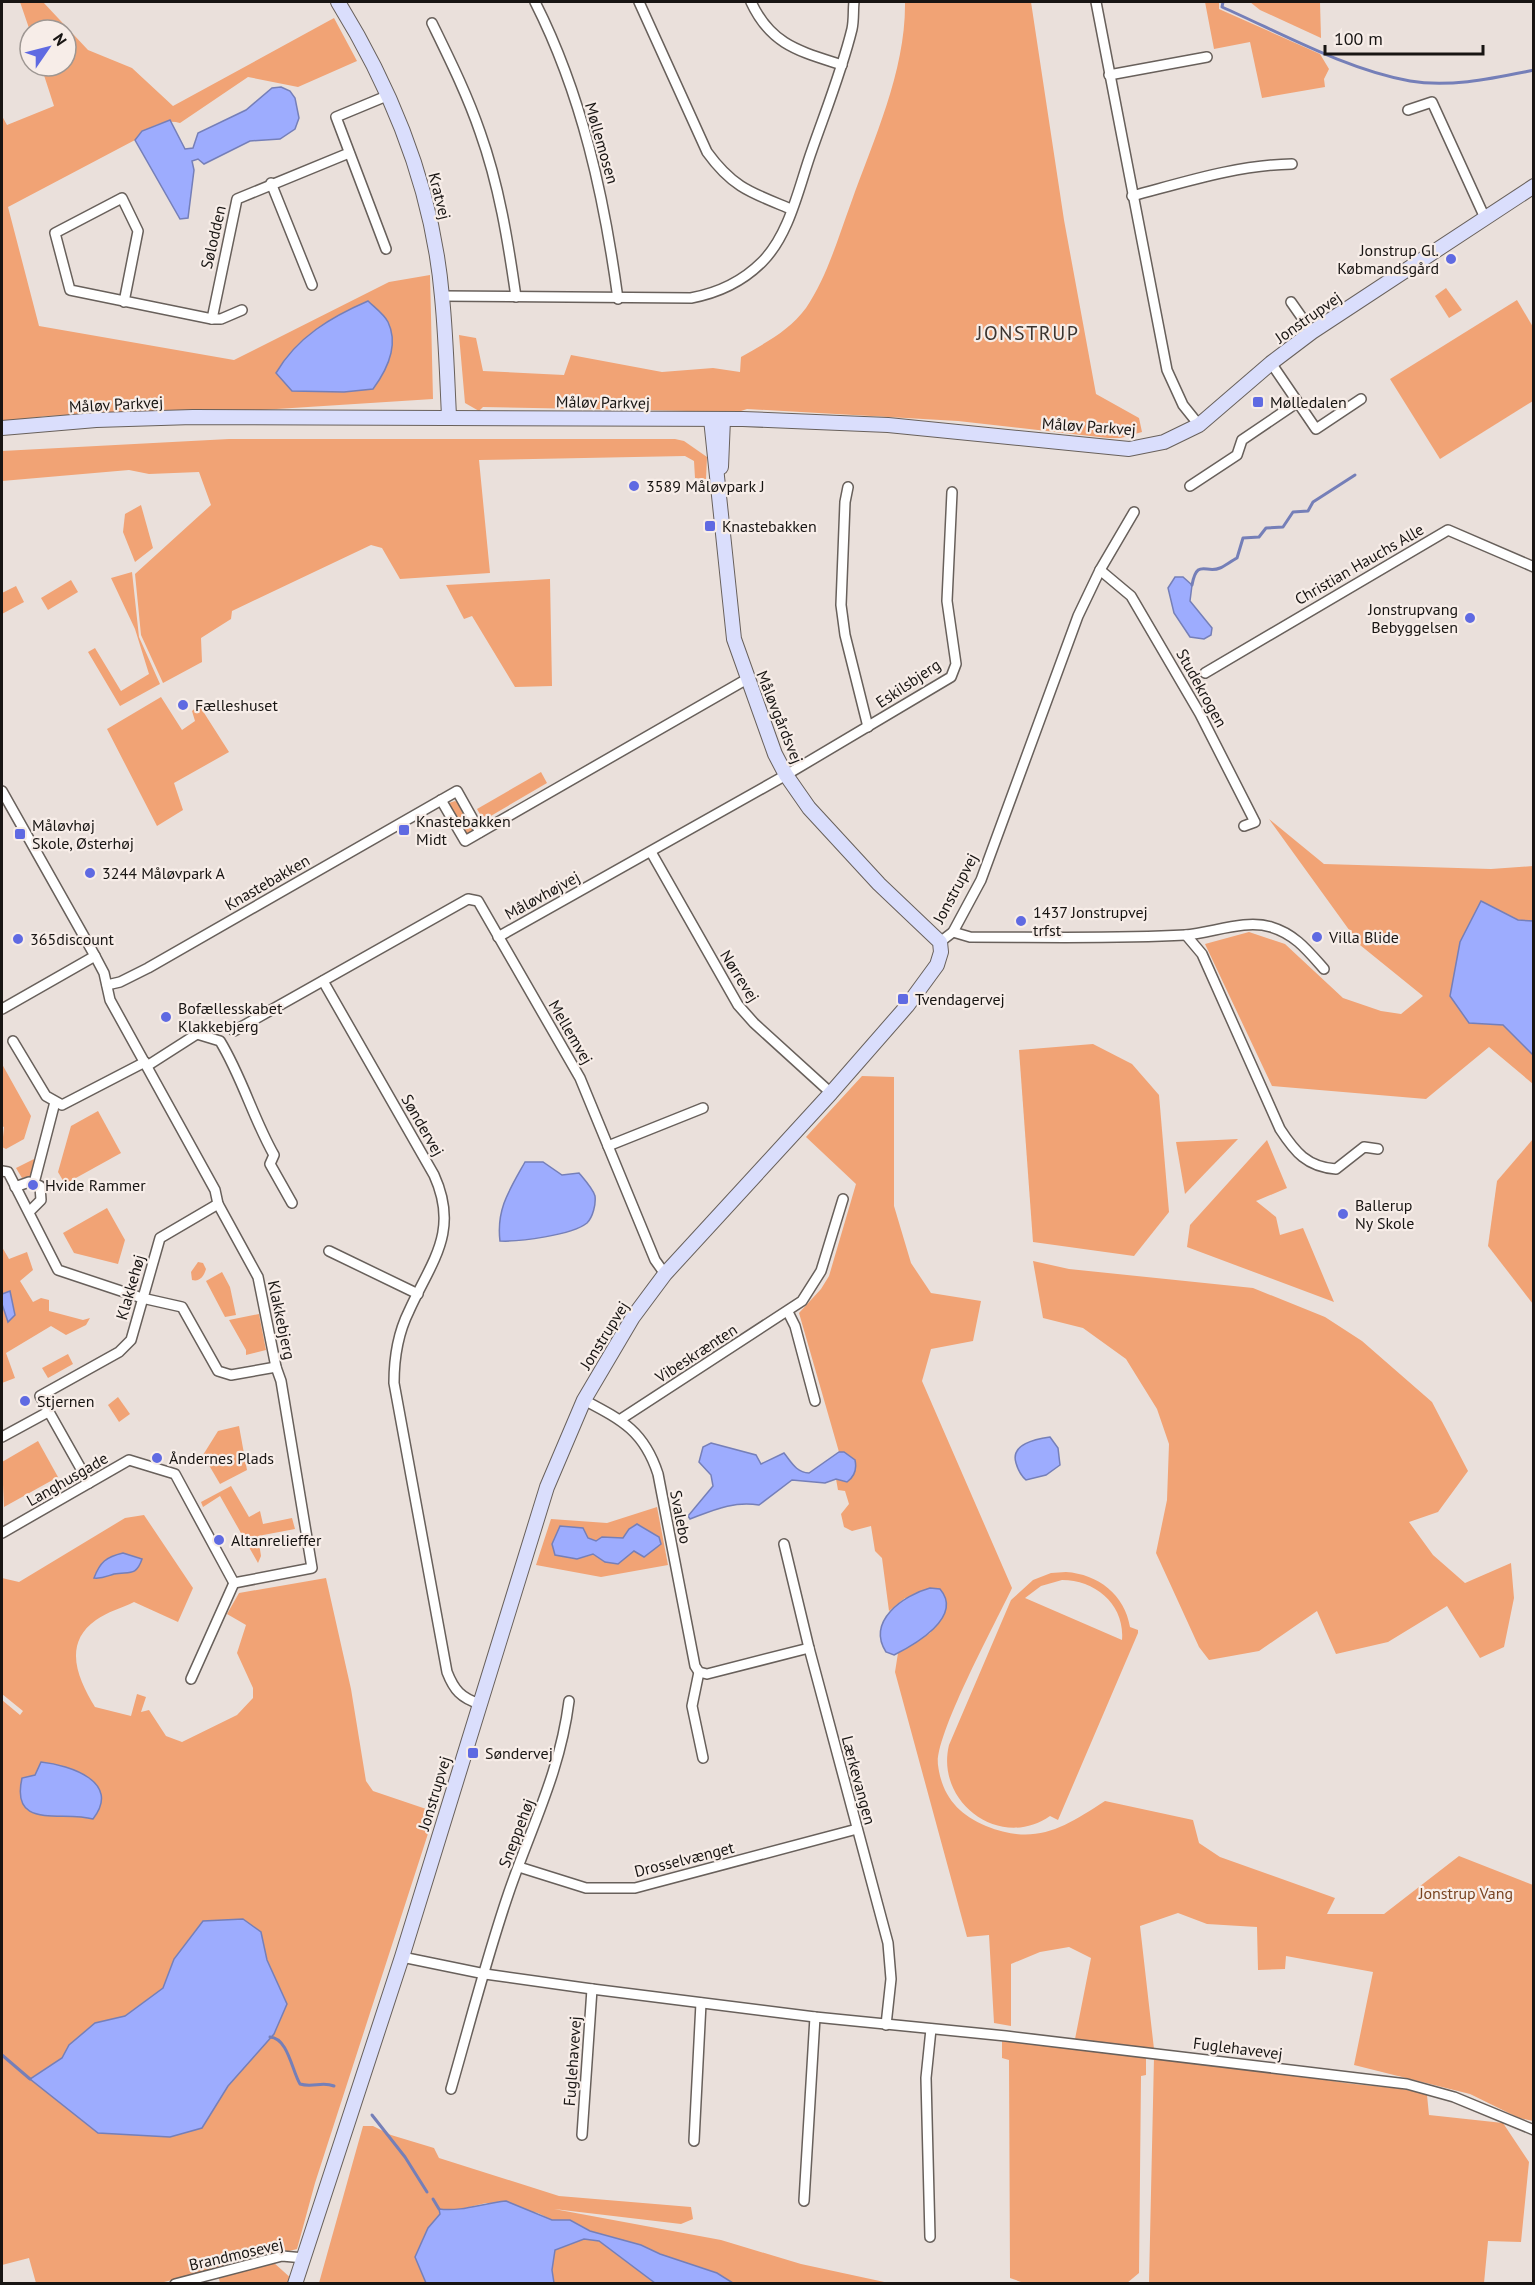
<svg xmlns="http://www.w3.org/2000/svg" width="1535" height="2285" viewBox="0 0 1535 2285" font-family="'PT Sans',sans-serif">
	<style>
		.green { fill: #f1a375; fill-rule: evenodd }
		.water { fill: #9dacfe; stroke: #757fb8; stroke-width: 1.5 }
		.lines { fill: none; stroke-linecap: round; stroke-linejoin: round }
		.stream { stroke: #757fb8; stroke-width: 3 }
		.street-casing { stroke: #68605b; stroke-width: 12 }
		.secondary-casing { stroke: #68605b; stroke-width: 16 }
		.street { stroke: #fff; stroke-width: 9 }
		.secondary { stroke: #dadefc; stroke-width: 14 }
		.poi-dot { fill: #5f6ae2; stroke: #f7ede8; stroke-width: 2 }
		.labels { text-anchor: middle; dominant-baseline: central; stroke-width: 4.5; stroke-linejoin: round; paint-order: stroke }
		.street-label { font-size: 16px; fill: #181513; stroke: #f7ede8 }
		.poi-label { font-size: 16px; fill: #181513; stroke: #f7ede8; text-anchor: start }
		.park-label { font-size: 16px; fill: #794320; stroke: #f7ede8 }
		.quarter-label { font-size: 20px; letter-spacing: 1.5px; fill: #3b342f; stroke: #f7ede8 }
	</style>
	<rect width="100%" height="100%" fill="#eae0db"/>
	<g class="green">
		<path d="M20,2H43L88,50L132,68L173,106L334,18L357,61L298,87L248,77L180,123C165,118 145,128 135,140L8,207L39,326L234,360L389,282L430,275L433,399L261,410L47,416L2,422V116L7,125L54,106L41,66H66V30L30,31Z"/>
		<path d="M905,2H1031L1064,220L1096,394L1139,418L1142,432L1121,438H1108L958,421L747,409L738,412L483,407L479,411L465,403L459,335L476,338L483,371L564,375L571,355L662,372L713,368L740,372L741,357C765,343 789,331 806,308C827,277 838,238 851,203C874,139 906,70 905,2Z"/>
		<path d="M1205,2H1219V9L1320,54L1329,69L1324,79L1325,87L1262,98L1250,42L1214,49Z"/>
		<path d="M1250,2H1320L1321,38L1260,10Z"/>
		<path d="M1446,288L1462,310L1449,318L1435,296Z"/>
		<path d="M1517,300L1533,327V401L1440,459L1390,379Z"/>
		<path d="M229,439H675L684,441L707,457L706,479L695,478L694,461L685,456L479,460L490,573L400,579L382,548L371,545L232,611L231,619L201,638L202,662L163,683L141,635L135,574L211,505L199,472L149,474L129,470L2,481V451Z"/>
		<path d="M141,505L153,548L135,562L123,532L125,514Z"/>
		<path d="M132,572L139,637L160,684L120,706L88,652L95,648L121,691L149,674L135,629L111,578Z"/>
		<path d="M550,579L552,686L515,687L472,616L464,619L446,585Z"/>
		<path d="M71,580L78,592L48,610L41,598Z"/>
		<path d="M16,586L24,602L2,614V593Z"/>
		<path d="M161,697L182,730L195,721L192,711L199,705L229,752L174,783L183,810L157,826L107,729Z"/>
		<path d="M541,772L547,783L489,817L481,816L477,809Z"/>
		<path d="M455,801L459,803L474,831L468,834L464,831L449,803Z"/>
		<path d="M1269,819L1324,864L1491,869L1533,866V921L1518,920L1469,1023L1503,1025L1533,1055V1084L1489,1047L1426,1099L1272,1086L1205,944L1249,932L1285,944L1343,998L1381,1011L1401,1014L1423,996L1360,945Z"/>
		<path d="M1093,1044L1132,1064L1159,1095L1169,1212L1134,1256L1033,1242L1019,1050Z"/>
		<path d="M2,1064L31,1116L24,1139L6,1149L2,1147L4,1127L2,1126Z"/>
		<path d="M862,1076L894,1077V1206L911,1263L931,1293L981,1301L973,1341L931,1349L922,1381L1012,1588C997,1620 934,1736 938,1765C942,1796 958,1814 986,1826C1036,1846 1063,1828 1105,1801L1193,1820L1199,1843L1220,1857L1335,1898L1327,1914H1384L1459,1856L1533,1885V2121L1519,2118L1470,2094L1354,2065L1373,1972L1286,1956L1285,1969L1258,1970L1257,1927L1207,1924L1178,1913L1140,1926L1154,2049L1075,2039L1091,1958L1069,1947L1040,1952L1011,1964V2026L994,2023L989,1935L967,1937L895,1672L898,1653L930,1633L946,1608L905,1598L889,1611L882,1558L875,1551L871,1526L852,1531L844,1527L841,1514L849,1504L845,1491L838,1490L836,1479L847,1482L856,1466L855,1460L844,1452H839L799,1313L821,1289L829,1276L856,1184L806,1137Z"/>
		<path d="M98,1111L121,1153L65,1184L58,1172L71,1126Z"/>
		<path d="M1238,1139L1185,1194L1176,1142Z"/>
		<path d="M1533,1139V1304L1488,1246L1497,1181Z"/>
		<path d="M1267,1140L1287,1188L1256,1201L1276,1217L1280,1235L1303,1228L1334,1302L1187,1247L1190,1225Z"/>
		<path d="M34,1159L37,1164L34,1175L22,1178L16,1168Z"/>
		<path d="M107,1208L125,1240L118,1264L74,1253L63,1233Z"/>
		<path d="M2,1247L9,1259L27,1252L33,1270L20,1281L33,1302L41,1298L49,1300V1311L83,1320L90,1318L86,1325L66,1335L51,1326L6,1353L15,1378L2,1383V1304L8,1322L15,1315L10,1291L2,1294Z"/>
		<path d="M1033,1261L1069,1269L1253,1288L1325,1317L1362,1341L1432,1402L1468,1471L1438,1512L1409,1522L1433,1555L1465,1583L1511,1563L1514,1598L1504,1647L1480,1658L1447,1606L1388,1642L1336,1654L1317,1611L1259,1651L1209,1660L1199,1647L1156,1553L1167,1500L1169,1444L1157,1409L1126,1359L1083,1328L1043,1318Z"/>
		<path d="M198,1262L203,1263L206,1269C204,1276 200,1282 192,1280L191,1272Z"/>
		<path d="M222,1272L230,1287L236,1315L225,1317L206,1281Z"/>
		<path d="M259,1314L266,1350L246,1355V1350L229,1320Z"/>
		<path d="M68,1354L73,1364L48,1378L42,1368Z"/>
		<path d="M118,1397L130,1414L119,1422L108,1405Z"/>
		<path d="M239,1426L247,1470L220,1484L203,1455L218,1431Z"/>
		<path d="M38,1441L58,1477L4,1507L2,1462Z"/>
		<path d="M231,1486L249,1517L260,1511L263,1524L292,1518L295,1529L258,1536L261,1556L258,1563L220,1496L203,1507L201,1502Z"/>
		<path d="M657,1507L668,1565L601,1577L536,1565L551,1519L607,1523ZM637,1524L659,1537L634,1551L605,1562L593,1554L577,1559L583,1528L588,1538L596,1541L602,1537L623,1539L629,1529Z"/>
		<path d="M144,1515L193,1588L178,1622L134,1602C122,1608 107,1612 96,1620C62,1644 78,1679 95,1707L131,1716L137,1694L146,1697L141,1712L149,1710L166,1736L182,1742L237,1715L253,1698V1688L237,1653L246,1625L227,1614L239,1593L326,1578L351,1689L366,1781L373,1791L435,1812L315,2183L297,2249L160,2283H36L29,2258L2,2265V1700L20,1715L23,1711L2,1694V1578L19,1582L125,1518ZM203,1921L261,1932L267,1960L287,2004L219,2084L31,2078L62,2058L69,2045L95,2023L125,2016L163,1988L174,1959Z"/>
		<path d="M1066,1572C1098,1574 1125,1595 1130,1627L1138,1630V1633L1058,1820L1050,1816C1000,1851 935,1802 949,1745L1011,1600L1033,1580L1051,1573ZM1062,1580C1096,1580 1125,1605 1122,1640L1025,1598L1041,1586Z"/>
		<path d="M1002,2041L1146,2055V2075L1141,2076L1139,2273L1127,2283H1024L1010,2278L1009,2060L1002,2058Z"/>
		<path d="M1154,2057C1219,2064 1282,2073 1346,2083C1374,2087 1400,2086 1427,2095L1429,2115L1503,2123L1529,2162L1521,2242L1488,2241L1484,2283H1149Z"/>
		<path d="M363,2126H373L391,2135L434,2148L439,2158L559,2196L691,2207L693,2219L681,2224L554,2209L721,2240L801,2264L889,2283H733L717,2273L660,2254L641,2245L590,2231L570,2220H552L538,2213L486,2203L440,2214L428,2228L415,2257L426,2283H319Z"/>
		<path d="M584,2239L599,2241L655,2283H554L552,2270L555,2249Z"/>
		<path d="M273,2262L293,2280L291,2283H220L218,2275Z"/>
	</g>
	<g class="water">
		<path d="M281,87L290,91L295,98L299,118L295,129L280,139L250,141L204,164L198,159L192,161L194,170L188,218L180,219L135,140L142,131L170,120L185,149L193,148L198,133L246,110L272,88Z"/>
		<path d="M368,301C374,307 384,314 388,322C399,345 387,370 373,389L344,392L292,391L276,373C297,337 331,317 368,301Z"/>
		<path d="M1175,577H1183L1192,585L1190,601L1212,628L1211,635L1204,639L1190,637L1174,613L1168,588Z"/>
		<path d="M1481,901L1518,920L1533,921V1055L1503,1025L1469,1023L1450,996L1460,942Z"/>
		<path d="M525,1162H543L562,1175L579,1173C584,1179 593,1189 595,1196C596,1204 593,1217 587,1223C572,1235 519,1242 500,1241C496,1209 510,1189 525,1162Z"/>
		<path d="M10,1291L15,1315L8,1322L2,1304V1294Z"/>
		<path d="M1050,1437L1058,1448L1060,1465L1046,1475L1026,1480C1020,1475 1018,1470 1016,1463C1010,1444 1036,1439 1050,1437Z"/>
		<path d="M711,1443L756,1455L761,1464L784,1453C792,1463 796,1472 809,1473L839,1452H844L855,1460C857,1469 854,1477 847,1482L836,1479L825,1483L792,1480L759,1505C733,1501 714,1510 690,1519L688,1516L713,1486L711,1475L699,1462L703,1447Z"/>
		<path d="M637,1524L659,1537L661,1544L644,1557L634,1551L618,1564L605,1562L593,1554L577,1559L555,1555L552,1544L560,1526L583,1528L588,1538L596,1541L602,1537L623,1538L629,1529Z"/>
		<path d="M123,1553L142,1559C136,1577 129,1571 114,1574C107,1576 102,1579 94,1578C100,1562 106,1557 123,1553Z"/>
		<path d="M930,1588L940,1589C964,1617 914,1645 894,1655L886,1652C866,1621 904,1595 930,1588Z"/>
		<path d="M41,1762C70,1765 122,1782 93,1819C62,1810 10,1831 22,1778L35,1775Z"/>
		<path d="M243,1919L261,1932L267,1960L287,2004L274,2034L228,2086L202,2128L170,2137L98,2133L30,2079L62,2058L69,2045L95,2023L125,2016L163,1988L174,1959L203,1921Z"/>
		<path d="M506,2201L552,2220H570L590,2231L641,2245L660,2254L717,2273L733,2283H655L599,2241L584,2239L555,2250L552,2270L554,2283H426L415,2257L428,2228L440,2214L439,2209C462,2212 483,2203 506,2201Z"/>
	</g>
	<g class="lines">
		<g class="stream">
			<path d="M1223,2L1222,7C1281,33 1347,70 1410,81C1450,88 1494,78 1534,70"/>
			<path d="M1192,585C1197,558 1206,574 1220,568C1225,566 1231,561 1237,558L1243,538L1259,537L1266,528L1283,527L1293,512L1308,511L1313,502L1355,475"/>
			<path d="M270,2037C288,2038 292,2071 300,2084C313,2088 322,2081 334,2086"/>
			<path d="M2,2055L30,2079"/>
			<path d="M372,2115L405,2157L427,2192"/>
			<path d="M433,2199L439,2209"/>
		</g>
		<g class="street-casing">
			<g id="street">
				<path d="M535,2C582,95 604,196 618,299"/>
				<path d="M639,2L707,152C733,188 752,193 791,209"/>
				<path d="M751,2C771,45 799,51 842,65"/>
				<path d="M1096,2L1167,370L1183,405L1199,425"/>
				<path d="M432,23C449,58 467,94 480,132C499,185 508,241 516,297"/>
				<path d="M1109,75L1207,57"/>
				<path d="M1408,110L1432,102L1485,218"/>
				<path d="M271,183L312,285"/>
				<path d="M1132,196C1185,182 1237,165 1292,164"/>
				<path d="M386,249L336,117L389,95"/>
				<path d="M442,296L691,298C718,293 742,282 762,262C790,234 799,186 812,150C826,110 842,70 852,29C854,20 853,10 854,2"/>
				<path d="M124,302L138,231L122,198L55,233L70,290L212,319H221L242,310"/>
				<path d="M1291,302L1312,332"/>
				<path d="M212,319L237,199L349,153"/>
				<path d="M1271,363L1316,429L1361,399"/>
				<path d="M1190,486L1237,455L1242,440L1298,402"/>
				<path d="M848,487L845,502L841,605L845,635L868,727"/>
				<path d="M1100,570L1131,596L1200,714L1255,822L1244,826"/>
				<path d="M1205,673L1448,530L1534,567"/>
				<path d="M2,791L95,956L104,973L110,1000L215,1190L218,1204L258,1277L276,1367L281,1381L312,1568L234,1583L175,1474L129,1460L2,1533"/>
				<path d="M441,800L465,841L747,679"/>
				<path d="M651,852L738,1005L754,1023L831,1093"/>
				<path d="M953,932L970,937C1042,937 1114,939 1185,935C1212,933 1245,919 1271,927C1295,934 1308,951 1324,969"/>
				<path d="M1186,935L1202,954L1280,1129C1295,1152 1307,1167 1336,1169L1364,1147L1378,1149"/>
				<path d="M498,937L786,775L951,677L956,664L947,601L952,492"/>
				<path d="M940,942L953,932L981,880L1078,616L1100,570L1134,512"/>
				<path d="M323,981L434,1175C460,1232 431,1262 409,1311C398,1333 394,1359 394,1383L447,1672C454,1690 461,1698 480,1704"/>
				<path d="M107,985L120,982L148,968L457,791L480,832"/>
				<path d="M2,1009L95,956"/>
				<path d="M234,1031L468,899L478,901L580,1078L655,1260L665,1274"/>
				<path d="M13,1041L46,1096L62,1105L145,1062"/>
				<path d="M147,1066L197,1034L220,1041C242,1077 253,1118 274,1155L270,1164L292,1203"/>
				<path d="M608,1146L703,1108"/>
				<path d="M2,1171L8,1172L58,1270L142,1298L182,1307L218,1371L231,1375L276,1367"/>
				<path d="M34,1183L55,1102"/>
				<path d="M15,1187L29,1182L40,1186L41,1200L30,1211"/>
				<path d="M329,1251L418,1294"/>
				<path d="M788,1312L795,1326L815,1401"/>
				<path d="M584,1400C622,1420 644,1431 658,1474L695,1666L699,1672L707,1674L809,1648"/>
				<path d="M621,1419L802,1301L821,1271L843,1199"/>
				<path d="M2,1437L48,1412"/>
				<path d="M89,1483L40,1396L119,1352L131,1340L160,1238L218,1204"/>
				<path d="M784,1544L809,1648L888,1943L891,1979L886,2025"/>
				<path d="M699,1672L692,1706L703,1758"/>
				<path d="M191,1679L234,1583"/>
				<path d="M519,1867L586,1888H635L857,1829"/>
				<path d="M402,1957L485,1974L592,1989L815,2017L1006,2036L1407,2084L1454,2097L1534,2130"/>
				<path d="M451,2089C470,2023 487,1956 509,1892C532,1825 560,1772 569,1701"/>
				<path d="M582,2135L592,1989"/>
				<path d="M694,2141L701,2003"/>
				<path d="M804,2201L815,2017"/>
				<path d="M930,2237L926,2078L931,2029"/>
				<path d="M175,2284L282,2256L304,2258"/>
			</g>
		</g>
		<g class="secondary-casing">
			<g id="secondary">
				<path d="M338,2C393,91 433,192 442,297C446,337 447,376 449,416"/>
				<path d="M2,428L96,420L193,417L743,419L888,425L1129,449L1164,442L1199,425L1271,363L1312,332L1534,186"/>
				<path d="M721,467L723,419"/>
				<path d="M295,2284L402,1957L547,1487L584,1400L633,1317L665,1274L831,1093L907,1006L937,965L941,952L940,942L879,884L809,808L786,775L775,754L734,639L711,419"/>
			</g>
		</g>
		<use href="#street" class="street"/>
		<use href="#secondary" class="secondary"/>
	</g>
	<g class="poi-dot">
		<circle cx="1451" cy="259" r="6"/>
		<rect x="1252" y="396" width="12" height="12" rx="3"/>
		<circle cx="634" cy="486" r="6"/>
		<rect x="704" y="520" width="12" height="12" rx="3"/>
		<circle cx="1470" cy="618" r="6"/>
		<circle cx="183" cy="705" r="6"/>
		<rect x="398" y="824" width="12" height="12" rx="3"/>
		<rect x="14" y="828" width="12" height="12" rx="3"/>
		<circle cx="90" cy="873" r="6"/>
		<circle cx="1021" cy="921" r="6"/>
		<circle cx="1317" cy="937" r="6"/>
		<circle cx="18" cy="939" r="6"/>
		<rect x="897" y="993" width="12" height="12" rx="3"/>
		<circle cx="166" cy="1017" r="6"/>
		<circle cx="33" cy="1185" r="6"/>
		<circle cx="1343" cy="1214" r="6"/>
		<circle cx="25" cy="1401" r="6"/>
		<circle cx="157" cy="1458" r="6"/>
		<circle cx="219" cy="1540" r="6"/>
		<rect x="467" y="1747" width="12" height="12" rx="3"/>
	</g>
	<g class="labels">
		<g class="street-label">
			<text transform="translate(602 143) rotate(74)">Møllemosen</text>
			<text transform="translate(440 196) rotate(76)">Kratvej</text>
			<text transform="translate(213 237) rotate(-77)">Sølodden</text>
			<text transform="translate(1308 317) rotate(-35)">Jonstrupvej</text>
			<text transform="translate(603 402) rotate(1)">Måløv Parkvej</text>
			<text transform="translate(116 404) rotate(-3)">Måløv Parkvej</text>
			<text transform="translate(1089 426) rotate(4)">Måløv Parkvej</text>
			<text transform="translate(1359 564) rotate(-30)">Christian Hauchs Alle</text>
			<text transform="translate(908 683) rotate(-34)">Eskilsbjerg</text>
			<text transform="translate(1202 688) rotate(61)">Studekrogen</text>
			<text transform="translate(780 717) rotate(68)">Måløvgårdsvej</text>
			<text transform="translate(267 882) rotate(-30)">Knastebakken</text>
			<text transform="translate(955 888) rotate(-62)">Jonstrupvej</text>
			<text transform="translate(542 895) rotate(-29)">Måløvhøjvej</text>
			<text transform="translate(740 976) rotate(58)">Nørrevej</text>
			<text transform="translate(571 1032) rotate(60)">Mellemvej</text>
			<text transform="translate(423 1125) rotate(60)">Søndervej</text>
			<text transform="translate(130 1287) rotate(-74)">Klakkehøj</text>
			<text transform="translate(282 1320) rotate(78)">Klakkebjerg</text>
			<text transform="translate(604 1335) rotate(-58)">Jonstrupvej</text>
			<text transform="translate(696 1353) rotate(-33)">Vibeskrænten</text>
			<text transform="translate(67 1479) rotate(-30)">Langhusgade</text>
			<text transform="translate(681 1517) rotate(79)">Svalebo</text>
			<text transform="translate(859 1780) rotate(75)">Lærkevangen</text>
			<text transform="translate(434 1793) rotate(-73)">Jonstrupvej</text>
			<text transform="translate(516 1833) rotate(-69)">Sneppehøj</text>
			<text transform="translate(684 1859) rotate(-14)">Drosselvænget</text>
			<text transform="translate(1238 2048) rotate(7)">Fuglehavevej</text>
			<text transform="translate(572 2061) rotate(-86)">Fuglehavevej</text>
			<text transform="translate(236 2254) rotate(-13)">Brandmosevej</text>
		</g>
		<g class="poi-label">
			<text x="1439" y="250" text-anchor="end">Jonstrup Gl.<tspan x="1439" dy="18">Købmandsgård</tspan></text>
			<text x="1270" y="402">Mølledalen</text>
			<text x="646" y="486">3589 Måløvpark J</text>
			<text x="722" y="526">Knastebakken</text>
			<text x="1458" y="609" text-anchor="end">Jonstrupvang<tspan x="1458" dy="18">Bebyggelsen</tspan></text>
			<text x="195" y="705">Fælleshuset</text>
			<text x="416" y="821">Knastebakken<tspan x="416" dy="18">Midt</tspan></text>
			<text x="32" y="825">Måløvhøj<tspan x="32" dy="18">Skole, Østerhøj</tspan></text>
			<text x="102" y="873">3244 Måløvpark A</text>
			<text x="1033" y="912">1437 Jonstrupvej<tspan x="1033" dy="18">trfst</tspan></text>
			<text x="1329" y="937">Villa Blide</text>
			<text x="30" y="939">365discount</text>
			<text x="915" y="999">Tvendagervej</text>
			<text x="178" y="1008">Bofællesskabet<tspan x="178" dy="18">Klakkebjerg</tspan></text>
			<text x="45" y="1185">Hvide Rammer</text>
			<text x="1355" y="1205">Ballerup<tspan x="1355" dy="18">Ny Skole</tspan></text>
			<text x="37" y="1401">Stjernen</text>
			<text x="169" y="1458">Åndernes Plads</text>
			<text x="231" y="1540">Altanrelieffer</text>
			<text x="485" y="1753">Søndervej</text>
		</g>
		<g class="park-label">
			<text x="1466" y="1893">Jonstrup Vang</text>
		</g>
		<g class="quarter-label">
			<text x="1028" y="333">JONSTRUP</text>
		</g>
	</g>
	<rect width="1535" height="2285" fill="none" stroke="#181513" stroke-width="6"/>
	<g transform="translate(48 48) rotate(55)"><circle r="28" fill="#f7ede8" stroke="#9e9793" stroke-width="1.5"/>
	<path d="M0-4.5L10 22L0 15L-10 22Z" fill="#5f6ae2"/>
	<text y="-9" font-size="16" font-weight="bold" text-anchor="middle" fill="#181513">N</text>
	</g>
	<path d="M1325 45v9h158v-9" fill="none" stroke="#181513" stroke-width="3"/>
	<text x="1334" y="45" font-size="18" fill="#181513" stroke="#f7ede8" stroke-width="4.5" paint-order="stroke">100 m</text>
</svg>
